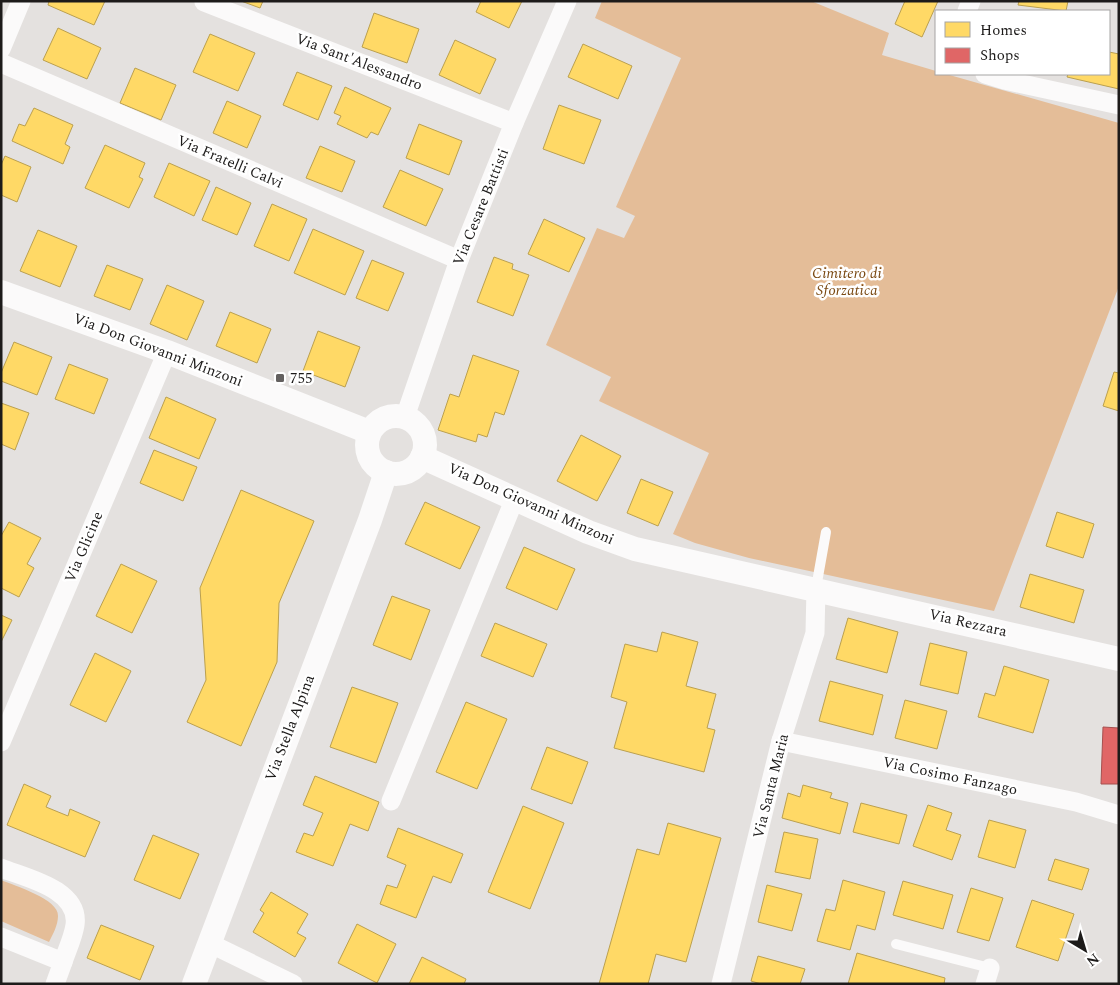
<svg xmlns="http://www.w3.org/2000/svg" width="1120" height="985" viewBox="0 0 1120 985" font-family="Spectral,serif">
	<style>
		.green { fill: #e4bd98 }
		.homes { fill: #ffd966; stroke: #bba04f }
		.shops { fill: #e06666; stroke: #a6504f }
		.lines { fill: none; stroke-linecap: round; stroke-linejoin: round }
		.service { stroke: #fbfafa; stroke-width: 10 }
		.minor { stroke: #fbfafa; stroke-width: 19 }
		.tertiary { stroke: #fbfafa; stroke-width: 24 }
		.poi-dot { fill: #63605f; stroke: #fff; stroke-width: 2 }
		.labels { text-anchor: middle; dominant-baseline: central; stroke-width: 5; stroke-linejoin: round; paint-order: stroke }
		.street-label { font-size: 15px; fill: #1d1b1a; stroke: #fff }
		.park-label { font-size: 15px; font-style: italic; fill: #7a4912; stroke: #fff }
		.poi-label { font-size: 15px; fill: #1d1b1a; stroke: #fff; text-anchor: start }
	</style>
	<rect width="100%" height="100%" fill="#e4e1df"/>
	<g class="green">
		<path d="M602,1H811L889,33L882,55L936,71V74H946L1119,123V286L994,611L749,558L695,543L673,534L709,453L599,401L611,377L546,345L597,228L624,238L635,216L616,207L681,58L595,18Z"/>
		<path d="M1,880C15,886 59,899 58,916C58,925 53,934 49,942L1,921Z"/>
	</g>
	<g class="homes">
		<path d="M49,1H105L94,25L48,5Z"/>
		<path d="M241,1H263L260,8Z"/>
		<path d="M481,1H522L509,28L476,12Z"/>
		<path d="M905,1H938L922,37L895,24Z"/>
		<path d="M1019,1H1068L1066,11L1018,5Z"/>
		<path d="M374,13L419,29L407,63L362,47Z"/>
		<path d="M58,28L101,48L87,79L43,60Z"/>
		<path d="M210,34L255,53L238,91L193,72Z"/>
		<path d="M455,40L496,59L480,94L439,75Z"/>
		<path d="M583,44L632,66L618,99L568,77Z"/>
		<path d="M1109,52L1119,54V89L1067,77L1068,74H1109Z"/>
		<path d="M135,68L176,85L161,120L120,103Z"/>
		<path d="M297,72L332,86L318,120L283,105Z"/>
		<path d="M345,87L391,108L378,135L371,132L367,138L337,124L341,116L334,113Z"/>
		<path d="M227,101L261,116L247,148L213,133Z"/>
		<path d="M559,105L601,120L584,164L543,149Z"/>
		<path d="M34,108L73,125L65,144L70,147L63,164L12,141L19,124L25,126Z"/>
		<path d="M419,124L462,141L449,175L406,158Z"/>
		<path d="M105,145L145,163L139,177L143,179L129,208L85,188Z"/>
		<path d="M320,146L355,161L342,192L306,178Z"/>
		<path d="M5,156L31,167L17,202L1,195V165Z"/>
		<path d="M169,163L210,181L194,216L154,197Z"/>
		<path d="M400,170L443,189L426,226L383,207Z"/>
		<path d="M216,187L251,203L237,235L202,220Z"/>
		<path d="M272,204L307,219L289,261L254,246Z"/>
		<path d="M544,219L585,238L569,272L528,254Z"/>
		<path d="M313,229L364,251L345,295L294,273Z"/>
		<path d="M38,230L77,246L60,287L20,271Z"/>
		<path d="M494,257L513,264L512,269L529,275L513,316L477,302Z"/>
		<path d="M372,260L404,273L388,311L356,298Z"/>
		<path d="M107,265L143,279L130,310L94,296Z"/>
		<path d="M167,285L204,301L187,340L150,324Z"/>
		<path d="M230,312L271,329L257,363L216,346Z"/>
		<path d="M318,331L360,347L345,387L303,371Z"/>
		<path d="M14,342L52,357L37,395L1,381V373Z"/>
		<path d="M473,355L519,371L504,415L495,412L487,437L478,434L476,442L438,430L450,394L459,397Z"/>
		<path d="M69,364L108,379L94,414L55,399Z"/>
		<path d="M1114,372L1119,373V411L1103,406Z"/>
		<path d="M166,397L216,419L199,459L149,438Z"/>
		<path d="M1,403L29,413L15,450L1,444Z"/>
		<path d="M581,435L621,456L597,501L557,481Z"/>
		<path d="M154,450L197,467L183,501L140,483Z"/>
		<path d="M641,479L673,492L658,526L627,513Z"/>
		<path d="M241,490L314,521L279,603L277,662L241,746L187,722L206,680L200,588Z"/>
		<path d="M425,502L480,527L460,569L405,544Z"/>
		<path d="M1057,512L1094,524L1083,558L1046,546Z"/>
		<path d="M9,522L41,538L27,564L34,568L19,597L1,588V536Z"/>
		<path d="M524,547L575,569L557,610L506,588Z"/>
		<path d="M121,564L157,581L132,633L96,616Z"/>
		<path d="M1030,574L1084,590L1074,623L1020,607Z"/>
		<path d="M392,596L430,610L411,660L373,645Z"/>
		<path d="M1,615L12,620L1,642Z"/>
		<path d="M848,618L898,632L887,673L836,659Z"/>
		<path d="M495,623L547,644L533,677L481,656Z"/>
		<path d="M662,632L698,642L686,686L716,694L707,728L715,730L704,772L614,748L627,702L611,697L625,644L657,652Z"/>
		<path d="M930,643L967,652L958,694L920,685Z"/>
		<path d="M95,653L131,671L106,722L70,705Z"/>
		<path d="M1004,666L1049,680L1033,733L978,717L985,693L995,696Z"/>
		<path d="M830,681L883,695L873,735L819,721Z"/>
		<path d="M352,687L398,703L376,763L330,747Z"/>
		<path d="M905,700L947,711L937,749L895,738Z"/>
		<path d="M466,702L507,719L477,789L436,772Z"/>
		<path d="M547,747L588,762L572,804L531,789Z"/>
		<path d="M315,776L379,802L368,831L350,824L333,866L296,852L304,833L313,836L323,813L303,805Z"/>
		<path d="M24,784L51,796L46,807L68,816L70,809L100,822L85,857L7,825Z"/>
		<path d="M803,785L832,793L830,798L848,803L840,834L782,818L788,793L800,797Z"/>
		<path d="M861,803L907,815L899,844L853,832Z"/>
		<path d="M928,805L952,813L946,830L961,835L952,860L913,846Z"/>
		<path d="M523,806L564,823L530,909L488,892Z"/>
		<path d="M989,820L1026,830L1015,868L978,857Z"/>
		<path d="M668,823L721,838L686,962L656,954L648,984H599L637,849L659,855Z"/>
		<path d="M398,828L463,854L451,883L433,876L416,918L380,904L387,885L397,888L406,865L387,857Z"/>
		<path d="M784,832L818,839L810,879L775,872Z"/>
		<path d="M153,835L199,854L180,899L134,880Z"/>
		<path d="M1055,859L1089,869L1082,890L1048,880Z"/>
		<path d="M843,880L885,892L875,930L857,925L850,950L817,941L826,909L835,911Z"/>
		<path d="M903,881L953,895L943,929L893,915Z"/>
		<path d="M767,885L802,894L792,931L758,922Z"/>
		<path d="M971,888L1003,898L989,941L957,932Z"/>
		<path d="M271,892L308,914L297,933L306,938L295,957L253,932L264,913L260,910Z"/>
		<path d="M1032,900L1074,914L1058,961L1016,947Z"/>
		<path d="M357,924L396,944L377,983L338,963Z"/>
		<path d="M101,925L154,946L140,980L87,958Z"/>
		<path d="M857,953L945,978L944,984H848Z"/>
		<path d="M758,956L805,969L800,984H761L751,981Z"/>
		<path d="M422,957L466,979L464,984H409Z"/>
	</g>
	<path class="shops" d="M1103,727L1119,728V784H1101Z"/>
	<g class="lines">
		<g class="service">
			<path d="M816,588L826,532"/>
			<path d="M896,944L990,968"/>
		</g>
		<g class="minor">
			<path d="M204,2L514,123"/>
			<path d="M967,11L971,1"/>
			<path d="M1,49L21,1"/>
			<path d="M1,63L459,260"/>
			<path d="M985,74L1004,80L1119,105"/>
			<path d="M405,417L459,260L514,123L567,1"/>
			<path d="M781,741L1076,802L1119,815"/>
			<path d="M1,742L167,352"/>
			<path d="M391,801L515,498"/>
			<path d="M1,868C26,878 80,889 75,925C73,938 67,950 63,962L1,937"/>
			<path d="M209,943L293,984"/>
			<path d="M55,984L63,962"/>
			<path d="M721,984L781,741L815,633L816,588"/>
			<path d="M985,984L990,968"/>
		</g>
		<g class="tertiary">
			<path d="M1,292L167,352L369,432"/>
			<circle cx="396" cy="445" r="29"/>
			<path d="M422,457L588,532L635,549L1119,659"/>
			<path d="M194,984L370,520L386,472"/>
		</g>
	</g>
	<rect class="poi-dot" x="275" y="373" width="10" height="10" rx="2.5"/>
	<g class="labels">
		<g class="street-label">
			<text transform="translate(359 62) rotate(21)">Via Sant'Alessandro</text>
			<text transform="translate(230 162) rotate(23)">Via Fratelli Calvi</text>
			<text transform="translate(481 207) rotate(-68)">Via Cesare Battisti</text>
			<text transform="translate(158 350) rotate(21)">Via Don Giovanni Minzoni</text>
			<text transform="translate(531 504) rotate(24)">Via Don Giovanni Minzoni</text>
			<text transform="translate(84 547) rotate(-67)">Via Glicine</text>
			<text transform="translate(968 623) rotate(13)">Via Rezzara</text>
			<text transform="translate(290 728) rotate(-69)">Via Stella Alpina</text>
			<text transform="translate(950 776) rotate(12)">Via Cosimo Fanzago</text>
			<text transform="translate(771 786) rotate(-76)">Via Santa Maria</text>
		</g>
		<g class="park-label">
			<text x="847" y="273">Cimitero di<tspan x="847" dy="17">Sforzatica</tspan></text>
		</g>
		<g class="poi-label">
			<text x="290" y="378">755</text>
		</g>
	</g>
	<rect width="1120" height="985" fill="none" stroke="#1d1b1a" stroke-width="5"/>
	<rect x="935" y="10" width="175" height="65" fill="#ffffff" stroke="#a5a4a3"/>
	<rect x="945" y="22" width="25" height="15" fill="#ffd966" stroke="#a5a4a3"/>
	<text x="980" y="35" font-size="15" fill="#1d1b1a">Homes</text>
	<rect x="945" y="48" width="25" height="15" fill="#e06666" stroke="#a5a4a3"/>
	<text x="980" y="60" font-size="15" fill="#1d1b1a">Shops</text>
	<g transform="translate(1085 950) rotate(142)" stroke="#ffffff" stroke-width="4" paint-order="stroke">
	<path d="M0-4L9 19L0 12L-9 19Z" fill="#1d1b1a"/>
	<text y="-8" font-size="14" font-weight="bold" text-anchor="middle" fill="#1d1b1a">N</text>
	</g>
</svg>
